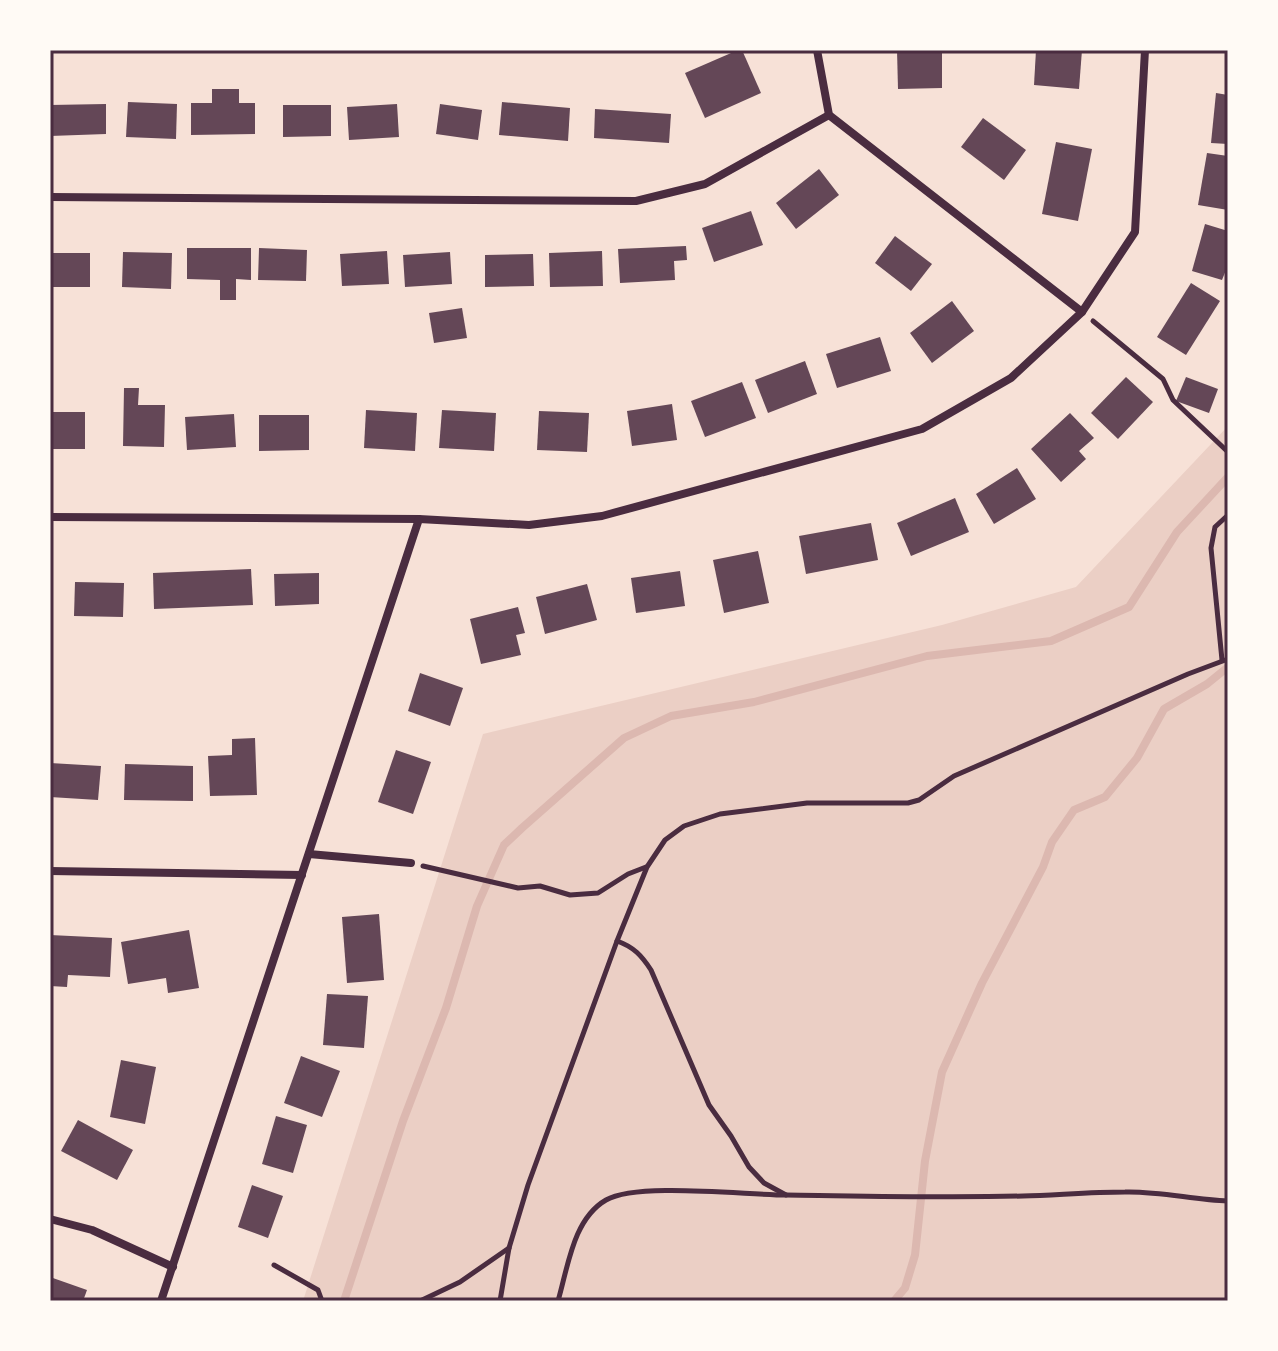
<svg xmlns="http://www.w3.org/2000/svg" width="1278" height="1351" viewBox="0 0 1278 1351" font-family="Barlow,sans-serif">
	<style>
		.green { fill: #ebcfc5 }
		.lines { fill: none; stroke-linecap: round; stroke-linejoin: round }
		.stream { stroke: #dcb8b0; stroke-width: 8 }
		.building { fill: #644757 }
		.path { stroke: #4a2c40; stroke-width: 5 }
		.minor { stroke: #4a2c40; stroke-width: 8 }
		.neatline { fill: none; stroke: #4a2c40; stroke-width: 3 }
	</style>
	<rect width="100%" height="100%" fill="#f7e1d7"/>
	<path class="green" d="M1228,426V1301H303L483,734L942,625L1076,587Z"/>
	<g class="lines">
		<g class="stream">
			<path d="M344,1301L403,1121L446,1008L477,906L504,845L522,828L624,738L671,716L754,702L927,656L1051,641L1129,607L1177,532L1228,477"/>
			<path d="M894,1301L905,1288L915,1255L925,1161L942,1072L982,983L1043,867L1052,842L1074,810L1105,797L1137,758L1164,709L1207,684L1228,667"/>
		</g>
	</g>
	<g class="building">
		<path d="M738,50H742L761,93L705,118L685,73Z"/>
		<path d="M897,50H942V88L898,89Z"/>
		<path d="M1036,50H1082L1079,89L1034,85Z"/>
		<path d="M212,89H239V103H255V134L191,135V103H212Z"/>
		<path d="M1216,93L1228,95V144L1211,143Z"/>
		<path d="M128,102L177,104L176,139L126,137Z"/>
		<path d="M502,102L570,108L568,141L499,135Z"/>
		<path d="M106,104V134L50,136V105Z"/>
		<path d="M397,104L399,137L349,140L347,107Z"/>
		<path d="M440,104L482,110L478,140L436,134Z"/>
		<path d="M283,105H331V136L283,137Z"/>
		<path d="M595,109L671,114L669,143L594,138Z"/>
		<path d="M983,118L1026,150L1004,180L961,147Z"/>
		<path d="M1056,142L1092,149L1078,221L1042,214Z"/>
		<path d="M1207,153L1228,156V210L1198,205Z"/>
		<path d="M819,169L839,195L796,229L776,203Z"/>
		<path d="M751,211L763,245L714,262L702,228Z"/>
		<path d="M1205,224L1228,231V265L1222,280L1192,271Z"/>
		<path d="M895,236L932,264L911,291L875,263Z"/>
		<path d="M686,246L687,260L674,261L675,280L620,283L618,249Z"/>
		<path d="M187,248H251V280L236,279V300H220V280L187,279Z"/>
		<path d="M259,248L307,250L306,281L258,280Z"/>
		<path d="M387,251L389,284L342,286L340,254Z"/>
		<path d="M602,251L603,286L550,287L549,253Z"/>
		<path d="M123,252L172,253L171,289L122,287Z"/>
		<path d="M450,252L452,284L405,287L403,255Z"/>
		<rect x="50" y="253" width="40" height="34"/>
		<path d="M533,254L534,286L485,287V255Z"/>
		<path d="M1191,283L1220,301L1186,355L1157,337Z"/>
		<path d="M952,301L974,331L932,363L910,333Z"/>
		<path d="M462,308L467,338L434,343L429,313Z"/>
		<path d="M880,337L891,371L837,388L826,354Z"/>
		<path d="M805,361L817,394L768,413L755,380Z"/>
		<path d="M1126,377L1153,402L1118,439L1091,413Z"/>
		<path d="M1186,377L1218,389L1209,413L1176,401Z"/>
		<path d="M742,382L756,418L705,437L691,401Z"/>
		<path d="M124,388H139L138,405H165L164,447L123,446Z"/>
		<path d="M672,404L677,440L632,446L627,411Z"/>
		<path d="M366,410L417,413L415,451L364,448Z"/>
		<path d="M442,410L496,413L494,451L439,448Z"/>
		<path d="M539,411L589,413L587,452L537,450Z"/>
		<rect x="50" y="412" width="35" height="37"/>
		<path d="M1070,413L1094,438L1079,451L1086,459L1061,482L1031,449Z"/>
		<path d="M234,414L236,447L187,450L185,417Z"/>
		<path d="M259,415H309V450L259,451Z"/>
		<path d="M1017,468L1036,499L994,524L976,494Z"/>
		<path d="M955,498L969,532L911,556L897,523Z"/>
		<path d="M871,523L878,560L806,574L799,536Z"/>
		<path d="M758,551L769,603L724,613L713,560Z"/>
		<path d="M251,569L253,605L154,609L153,573Z"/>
		<path d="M680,571L685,606L636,613L631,578Z"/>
		<path d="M319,573V604L275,606L274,574Z"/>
		<path d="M75,582L124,583L123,617L74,616Z"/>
		<path d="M587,584L597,620L545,634L536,597Z"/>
		<path d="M518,607L525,633L516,635L521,655L481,664L470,619Z"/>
		<path d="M420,673L463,688L450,726L408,711Z"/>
		<path d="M255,738L257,795L210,796L208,756L232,755V739Z"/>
		<path d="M396,750L431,762L413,814L378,802Z"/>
		<path d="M50,763L101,766L98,800L50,797Z"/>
		<path d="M125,764L193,766V801L124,800Z"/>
		<path d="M379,914L384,980L347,983L342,917Z"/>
		<path d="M189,930L199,988L168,993L166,978L128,984L121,942Z"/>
		<path d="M50,935L112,938L110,977L68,975L67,987L50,986Z"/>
		<path d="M327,994L368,996L364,1048L323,1045Z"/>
		<path d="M301,1056L340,1071L322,1117L284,1103Z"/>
		<path d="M121,1060L156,1067L145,1124L110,1117Z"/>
		<path d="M276,1116L307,1125L293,1173L262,1164Z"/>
		<path d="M78,1120L133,1150L117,1180L61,1151Z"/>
		<path d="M252,1185L283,1196L268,1238L238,1227Z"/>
		<path d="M50,1277L87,1290L83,1301H50Z"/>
	</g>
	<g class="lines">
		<g class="path">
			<path d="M1093,321L1163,379L1173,400L1228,452"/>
			<path d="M1222,660L1211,548L1215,527L1228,515"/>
			<path d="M423,866L518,888L540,886L570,895L598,893L628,874L646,867"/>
			<path d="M617,941C634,947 642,956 651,970L709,1105L731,1136L749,1167L764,1183L786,1195"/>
			<path d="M274,1265L318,1290L322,1301"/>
			<path d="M420,1301L460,1282L509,1248"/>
			<path d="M500,1301L509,1248L528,1185L617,941L647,867L665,840L684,826L720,814L807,803H908L919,800L954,776L1188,674L1228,659"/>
			<path d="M558,1301C568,1267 573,1219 606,1200C637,1182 746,1195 786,1195C865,1196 944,1198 1023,1196C1057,1195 1091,1192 1125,1192C1160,1191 1194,1200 1228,1201"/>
		</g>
		<g class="minor">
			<path d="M817,50L829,115L1082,312"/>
			<path d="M50,197L636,201L705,184L829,115"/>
			<path d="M50,517L419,519L529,525L602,516L922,429L1011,378L1082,312L1135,232L1145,50"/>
			<path d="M309,854L411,863"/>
			<path d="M50,871L302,875"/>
			<path d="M50,1219L92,1230L173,1267"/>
			<path d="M161,1301L419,519"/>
		</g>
	</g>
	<rect width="1278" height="1351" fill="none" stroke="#fffaf5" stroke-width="104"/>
	<rect x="52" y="52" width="1174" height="1247" class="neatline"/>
</svg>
